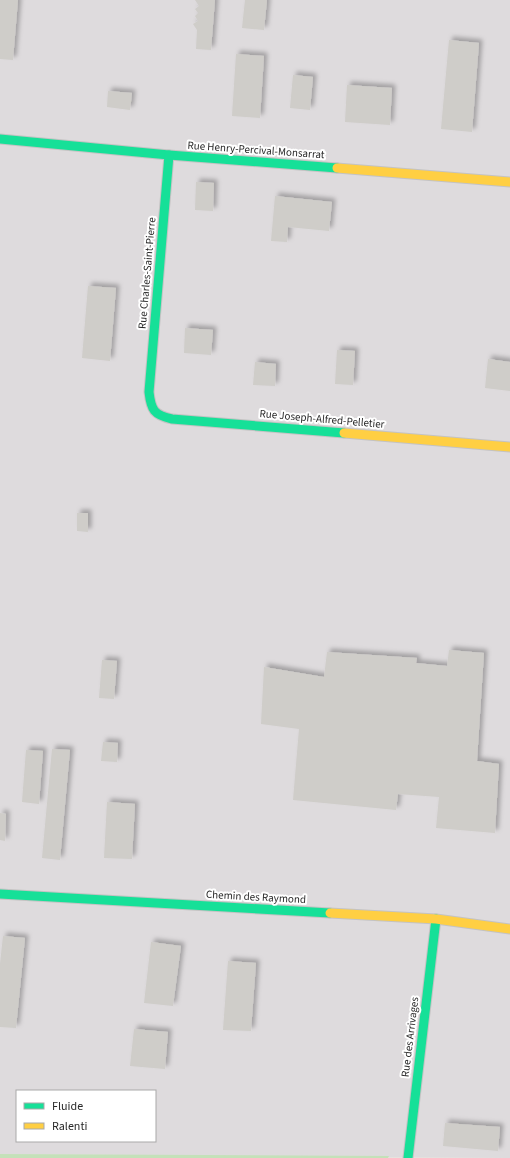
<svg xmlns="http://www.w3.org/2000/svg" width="510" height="1158" viewBox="0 0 510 1158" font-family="'Source Sans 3',sans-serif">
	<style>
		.industrial { fill: #dedbdd; fill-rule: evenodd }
		.green { fill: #c4e1b9 }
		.building { fill: #cfcdc9; filter: url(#shadow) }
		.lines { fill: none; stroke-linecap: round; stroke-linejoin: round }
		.fast-casing { stroke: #c4c3c3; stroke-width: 11 }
		.slow-casing { stroke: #c4c3c3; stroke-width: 11 }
		.fast { stroke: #16e098; stroke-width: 9 }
		.slow { stroke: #ffcf43; stroke-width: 9 }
		.labels { text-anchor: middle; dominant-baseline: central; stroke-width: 4; stroke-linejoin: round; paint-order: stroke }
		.street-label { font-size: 11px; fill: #282828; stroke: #fff }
	</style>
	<defs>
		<filter id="shadow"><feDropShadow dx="3.5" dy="-3.5" stdDeviation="2" flood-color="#0004"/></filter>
	</defs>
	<rect width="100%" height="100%" fill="#e6e4de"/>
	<path class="industrial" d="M0,0H510V1158L0,1154ZM17,1091H155V1141H17Z"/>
	<path class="green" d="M0,1154L389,1156L388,1158H0Z"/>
	<g class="building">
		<path d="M0,0H18L13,60L0,59Z"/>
		<path d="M195,0H215L211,50L196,49L197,30L193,24L198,21L195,16L198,13L195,9L199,6Z"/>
		<path d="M245,0H267L264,30L242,28Z"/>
		<path d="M449,40L479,43L472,132L441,129Z"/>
		<path d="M236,54L264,56L260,118L232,116Z"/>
		<path d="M293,75L313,77L310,110L290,108Z"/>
		<path d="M347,85L392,88L390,125L345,122Z"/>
		<path d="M108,91L132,93L130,110L107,107Z"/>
		<path d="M196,182L214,183L213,211L195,210Z"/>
		<path d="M275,196L332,202L329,231L288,227L287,242L271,241Z"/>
		<path d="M88,286L116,288L110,361L82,358Z"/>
		<path d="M185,328L213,330L211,355L184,353Z"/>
		<path d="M337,350L355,351L353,385L335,384Z"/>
		<path d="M488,359L510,362V391L485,388Z"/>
		<path d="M255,362L276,364L275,386L253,385Z"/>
		<path d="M77,513H88V532L77,531Z"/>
		<path d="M449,650L484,653L477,761L499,764L495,833L436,828L439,797L398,794L396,810L293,800L299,729L261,724L264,667L324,677L327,652L417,658L416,663L447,666Z"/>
		<path d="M102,660L117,661L114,699L99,698Z"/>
		<path d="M103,742L118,743L117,762L101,761Z"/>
		<path d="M52,749L70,750L60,860L42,858Z"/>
		<path d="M26,750L43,751L39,804L22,802Z"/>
		<path d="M107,802L135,804L132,859L104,858Z"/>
		<path d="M0,813L6,814L5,841L0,840Z"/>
		<path d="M3,936L25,938L16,1028L0,1027V964Z"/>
		<path d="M151,942L181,946L173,1006L144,1003Z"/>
		<path d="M228,961L256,963L251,1031L223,1030Z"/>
		<path d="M134,1029L168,1032L165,1069L130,1066Z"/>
		<path d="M445,1123L500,1127L498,1151L443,1146Z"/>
	</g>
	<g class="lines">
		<g class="fast-casing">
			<g id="fast">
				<path d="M0,139L169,155L337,168"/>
				<path d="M169,155L149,392C151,410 154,415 172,419L344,433"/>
				<path d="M0,894L330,913"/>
				<path d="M408,1158L436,919"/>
			</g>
		</g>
		<g class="slow-casing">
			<g id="slow">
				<path d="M337,168L510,182"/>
				<path d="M344,433L510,447"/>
				<path d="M330,913L436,919L510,929"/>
			</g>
		</g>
		<use href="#fast" class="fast"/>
		<use href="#slow" class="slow"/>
	</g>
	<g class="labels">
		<g class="street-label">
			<text transform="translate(256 150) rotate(4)">Rue Henry-Percival-Monsarrat</text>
			<text transform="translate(147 273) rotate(-85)">Rue Charles-Saint-Pierre</text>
			<text transform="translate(322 419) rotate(5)">Rue Joseph-Alfred-Pelletier</text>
			<text transform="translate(256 897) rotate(3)">Chemin des Raymond</text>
			<text transform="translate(410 1037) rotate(-83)">Rue des Arrivages</text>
		</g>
	</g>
	<rect x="16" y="1090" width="140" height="52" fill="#ffffff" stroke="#a9a9a9"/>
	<rect x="24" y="1103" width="20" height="6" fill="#16e098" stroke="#a9a9a9"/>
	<text x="52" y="1110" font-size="12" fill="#282828">Fluide</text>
	<rect x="24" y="1123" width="20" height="6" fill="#ffcf43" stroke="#a9a9a9"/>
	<text x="52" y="1130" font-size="12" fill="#282828">Ralenti</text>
</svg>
